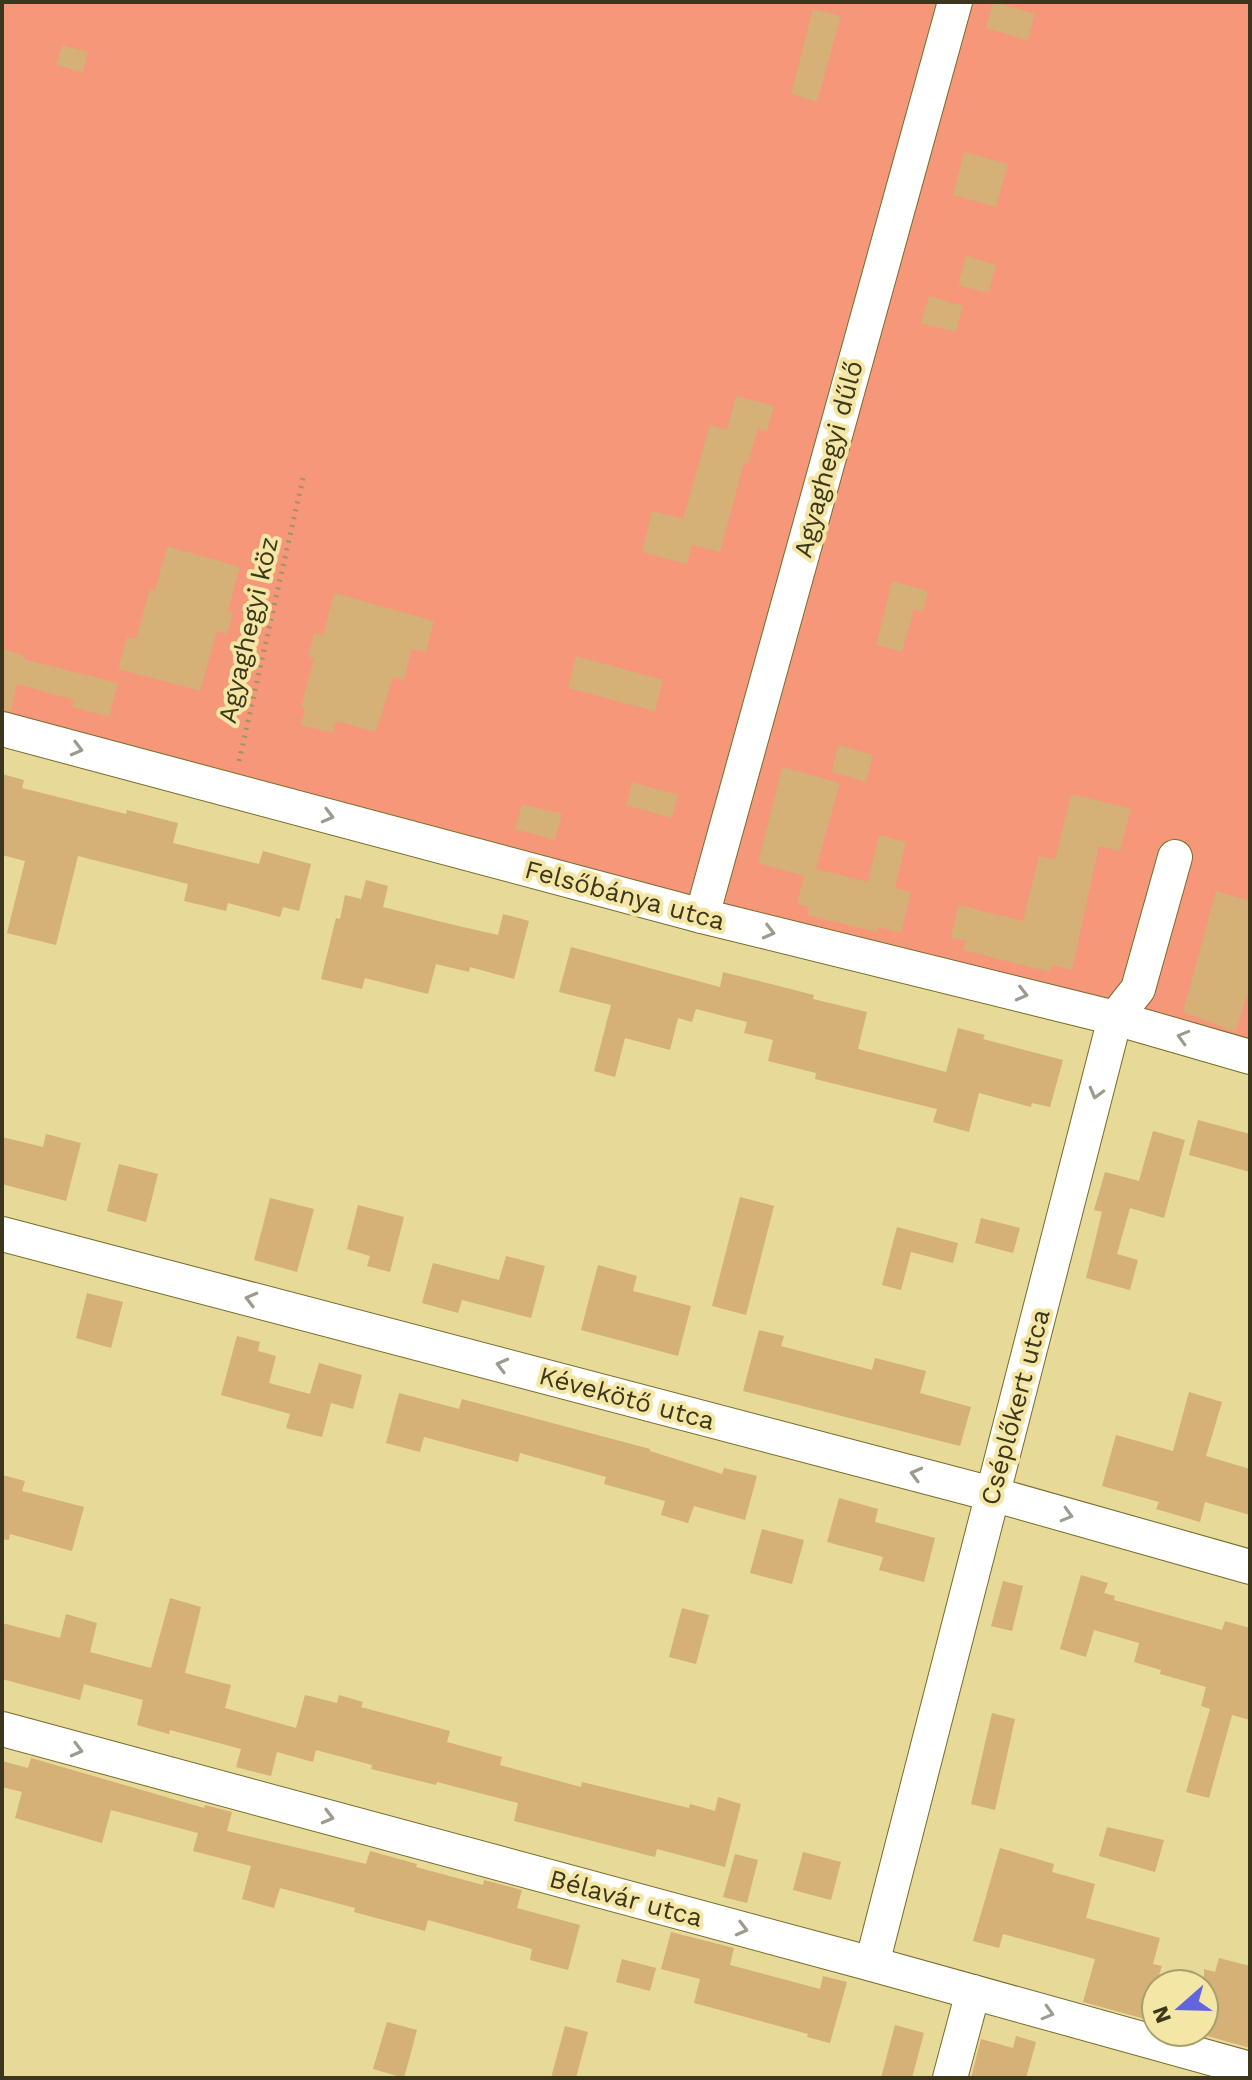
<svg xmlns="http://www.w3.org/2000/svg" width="1252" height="2080" viewBox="0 0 1252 2080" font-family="'Work Sans',sans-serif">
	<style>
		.green { fill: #f6977a }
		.building { fill: #d5b077 }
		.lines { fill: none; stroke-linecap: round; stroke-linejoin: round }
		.minor-casing { stroke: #786b2a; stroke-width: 36 }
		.path { stroke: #9f9563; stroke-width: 5; stroke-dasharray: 2 6; stroke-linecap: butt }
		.minor { stroke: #fff; stroke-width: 34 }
		.oneway { stroke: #9e9b8e }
		.labels { text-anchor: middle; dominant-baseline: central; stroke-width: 8; stroke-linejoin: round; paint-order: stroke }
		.street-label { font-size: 26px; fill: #3c371c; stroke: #f4e6a4 }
	</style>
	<rect width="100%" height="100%" fill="#e7d997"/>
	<path class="green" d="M2,2H1250V1057L2,729Z"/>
	<g class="building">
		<path d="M993,2L1035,14L1028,40L986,28Z"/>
		<path d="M813,9L841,16L817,102L791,94Z"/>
		<path d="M62,45L88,52L83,72L56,65Z"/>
		<path d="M964,152L1008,164L996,207L953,195Z"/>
		<path d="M966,256L996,265L988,293L958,285Z"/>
		<path d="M929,296L963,306L956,332L921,323Z"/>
		<path d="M736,396L774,406L767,431L758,428L748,464L744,463L720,552L692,545L687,564L642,552L652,511L683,519L710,425L727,430Z"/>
		<path d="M167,546L240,567L228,611L233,612L227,634L217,631L200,691L118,669L127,637L136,639L150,589L155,591Z"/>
		<path d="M892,581L928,591L923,612L914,609L902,652L876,645Z"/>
		<path d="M334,593L434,621L426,652L412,649L404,680L393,677L376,732L336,721L333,733L301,725L305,709L301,708L314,658L308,657L314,633L323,636Z"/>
		<path d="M2,649L24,655L23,659L118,683L109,717L72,707L74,700L17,684L11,711L2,710Z"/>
		<path d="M576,656L663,680L655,711L568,688Z"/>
		<path d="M838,745L873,755L866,782L832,772Z"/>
		<path d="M782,767L840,783L816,869L868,882L879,835L906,842L895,888L911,892L901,933L878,927L877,932L807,915L809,907L797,904L804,876L758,863Z"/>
		<path d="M2,774L24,780L22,788L126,814L127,810L178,823L173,843L259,864L263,851L311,864L299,911L283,907L280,917L228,903L226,911L184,901L188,884L78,856L56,945L7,933L25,861L2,855Z"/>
		<path d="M632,782L678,795L672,818L626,805Z"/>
		<path d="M1071,794L1131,809L1120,851L1099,846L1072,970L1052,965L1050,972L963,950L966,941L951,938L958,905L1023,921L1039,856L1055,860Z"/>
		<path d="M522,804L562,814L555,840L515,829Z"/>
		<path d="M366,880L388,886L383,907L450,924L498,935L503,914L529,921L514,979L470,967L469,972L436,964L428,994L365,978L362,989L321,979L336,918L340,919L345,895L361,899Z"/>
		<path d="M1216,891L1250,901V985L1236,1032L1183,1012Z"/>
		<path d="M571,947L720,987L723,972L814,995L813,999L867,1012L858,1049L946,1072L958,1028L985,1035L983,1039L1063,1060L1050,1107L1032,1103L1031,1107L979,1093L969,1132L933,1122L937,1109L815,1079L816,1073L768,1061L773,1040L744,1033L747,1022L696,1009L692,1022L678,1018L670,1050L625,1038L615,1077L594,1071L611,1005L559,992Z"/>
		<path d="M1198,1120L1250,1134V1172L1189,1155Z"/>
		<path d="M1153,1131L1185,1140L1164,1218L1130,1208L1117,1254L1138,1260L1130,1290L1086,1278L1102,1212L1094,1210L1105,1172L1139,1181Z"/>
		<path d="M46,1134L81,1143L66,1201L2,1184V1137L43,1147Z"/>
		<path d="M119,1164L158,1174L146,1222L107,1211Z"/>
		<path d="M740,1197L774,1206L746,1315L712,1306Z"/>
		<path d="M270,1198L314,1209L297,1272L254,1260Z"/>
		<path d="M358,1205L404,1217L390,1272L367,1266L370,1256L347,1249Z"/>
		<path d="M981,1218L1020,1228L1013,1253L975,1243Z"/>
		<path d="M897,1227L958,1243L953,1263L911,1252L901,1290L882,1285Z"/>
		<path d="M506,1256L545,1266L531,1318L462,1300L458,1313L422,1303L433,1263L499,1280Z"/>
		<path d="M598,1265L637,1276L633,1291L691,1306L678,1356L581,1330Z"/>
		<path d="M87,1293L123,1302L111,1348L76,1338Z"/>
		<path d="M759,1330L784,1336L781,1346L872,1370L875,1358L926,1371L920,1393L971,1407L960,1446L743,1391Z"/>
		<path d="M237,1336L260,1342L258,1351L276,1356L269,1383L310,1394L319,1363L362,1375L353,1409L331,1403L322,1437L286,1428L290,1414L221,1395Z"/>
		<path d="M1189,1392L1222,1402L1206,1456L1250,1469V1515L1205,1502L1200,1522L1156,1509L1159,1502L1102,1486L1116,1435L1173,1451Z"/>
		<path d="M399,1393L459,1409L462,1399L650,1449V1451L722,1474L724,1468L757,1476L745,1520L694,1506L688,1523L661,1515L665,1501L604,1484L606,1477L520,1453L518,1462L424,1437L420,1452L386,1443Z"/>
		<path d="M2,1475L25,1481L22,1491L84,1507L72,1551L10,1534L9,1540L2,1539Z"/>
		<path d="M839,1498L878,1509L875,1522L935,1538L924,1582L879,1570L883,1557L827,1542Z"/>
		<path d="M762,1529L804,1540L792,1584L750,1573Z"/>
		<path d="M1081,1575L1108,1583L1104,1593L1115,1596L1114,1600L1222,1630L1225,1621L1250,1628V1720L1232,1715L1209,1798L1186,1792L1210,1709L1201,1706L1206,1687L1160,1674L1161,1670L1134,1662L1139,1643L1094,1630L1086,1657L1060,1649Z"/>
		<path d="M1003,1581L1023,1586L1012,1631L991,1626Z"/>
		<path d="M170,1598L201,1607L185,1673L231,1685L225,1708L296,1728L305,1695L337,1703L339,1695L363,1702L361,1707L450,1731L447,1742L502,1757L500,1765L581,1787L582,1782L689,1808L690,1804L715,1811L718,1797L741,1804L725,1867L657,1849L655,1857L514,1821L518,1803L437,1782L436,1785L371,1769L372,1765L316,1750L313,1762L277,1752L271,1776L236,1767L241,1749L170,1730L169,1734L137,1725L143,1700L84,1684L80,1700L2,1679V1623L60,1638L66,1614L97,1623L90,1652L151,1668Z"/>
		<path d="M682,1608L709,1615L696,1664L669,1657Z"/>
		<path d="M992,1713L1015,1719L995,1810L971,1804Z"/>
		<path d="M31,1758L204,1808L205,1805L232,1812L227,1831L366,1864L370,1851L417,1864L416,1867L483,1885L484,1880L522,1890L517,1908L580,1925L568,1970L530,1960L532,1949L428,1920L425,1931L354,1912L355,1908L280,1888L274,1908L242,1899L251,1866L193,1851L198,1833L111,1810L102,1843L15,1818L22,1792L2,1787V1761L28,1768Z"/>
		<path d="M1107,1827L1164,1840L1155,1872L1099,1856Z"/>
		<path d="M1000,1848L1054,1864L1052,1872L1095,1884L1086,1918L1160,1938L1153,1964L1162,1966L1156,1984V2022L1083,2002L1095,1959L1003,1934L999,1948L973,1941Z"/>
		<path d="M803,1852L841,1862L831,1900L793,1890Z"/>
		<path d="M735,1854L758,1860L747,1903L723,1897Z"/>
		<path d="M671,1932L734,1948L730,1965L820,1989L823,1976L847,1982L830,2043L807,2037L808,2034L694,2003L700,1979L661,1969Z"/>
		<path d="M1219,1958L1250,1966V2048L1204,2035V1969L1215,1972Z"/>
		<path d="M622,1959L656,1968L650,1991L616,1982Z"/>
		<path d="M387,2022L417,2030L404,2078L373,2069Z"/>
		<path d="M895,2025L924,2033L912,2078H881Z"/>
		<path d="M565,2026L588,2032L576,2078H551Z"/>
		<path d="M1016,2036L1036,2042L1026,2078H971L981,2039L1013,2048Z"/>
	</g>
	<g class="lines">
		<g class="minor-casing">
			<g id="minor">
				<path d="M2,729L702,916L1115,1018L1250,1057"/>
				<path d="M702,916L955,2"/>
				<path d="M2,1234L992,1494L1250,1567"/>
				<path d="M2,1729L872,1964L1250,2069"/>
				<path d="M872,1964L1115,1018L1138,989L1175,857"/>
				<path d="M950,2078L973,1992"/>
			</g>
		</g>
		<path class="path" d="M239,761L303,478"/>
		<use href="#minor" class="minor"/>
	</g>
	<defs><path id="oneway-chevron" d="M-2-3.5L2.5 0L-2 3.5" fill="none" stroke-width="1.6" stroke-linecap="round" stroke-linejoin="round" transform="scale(2)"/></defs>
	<g class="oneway">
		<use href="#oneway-chevron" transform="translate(77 749) rotate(15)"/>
		<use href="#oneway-chevron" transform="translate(328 816) rotate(15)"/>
		<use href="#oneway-chevron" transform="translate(769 932) rotate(14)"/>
		<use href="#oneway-chevron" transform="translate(1022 994) rotate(14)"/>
		<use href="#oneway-chevron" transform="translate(1183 1037) rotate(-164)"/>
		<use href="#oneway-chevron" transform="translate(1096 1093) rotate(105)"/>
		<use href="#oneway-chevron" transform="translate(251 1299) rotate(-165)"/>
		<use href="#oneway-chevron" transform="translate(502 1365) rotate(-165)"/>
		<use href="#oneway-chevron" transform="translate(916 1474) rotate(-165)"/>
		<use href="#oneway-chevron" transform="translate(1067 1515) rotate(16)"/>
		<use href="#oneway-chevron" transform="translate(77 1750) rotate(15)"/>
		<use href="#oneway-chevron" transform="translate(328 1817) rotate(15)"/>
		<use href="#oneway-chevron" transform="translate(742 1929) rotate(15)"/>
		<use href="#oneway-chevron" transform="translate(1048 2013) rotate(16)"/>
	</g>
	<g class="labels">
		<g class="street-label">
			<text transform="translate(828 459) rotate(-75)">Agyaghegyi dűlő</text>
			<text transform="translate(248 630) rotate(-77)">Agyaghegyi köz</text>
			<text transform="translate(625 895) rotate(15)">Felsőbánya utca</text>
			<text transform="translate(627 1398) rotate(15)">Kévekötő utca</text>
			<text transform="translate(1015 1407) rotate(-75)">Cséplőkert utca</text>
			<text transform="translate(626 1898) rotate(15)">Bélavár utca</text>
		</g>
	</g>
	<rect width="1252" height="2080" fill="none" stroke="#3c371c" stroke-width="8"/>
	<g transform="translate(1180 2008) rotate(250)"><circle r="38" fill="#f4e6a4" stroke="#aaa06e" stroke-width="2"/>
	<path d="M0-6L14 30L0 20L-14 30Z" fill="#6266de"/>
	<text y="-12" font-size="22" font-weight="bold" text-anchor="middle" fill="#3c371c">N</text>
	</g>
</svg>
